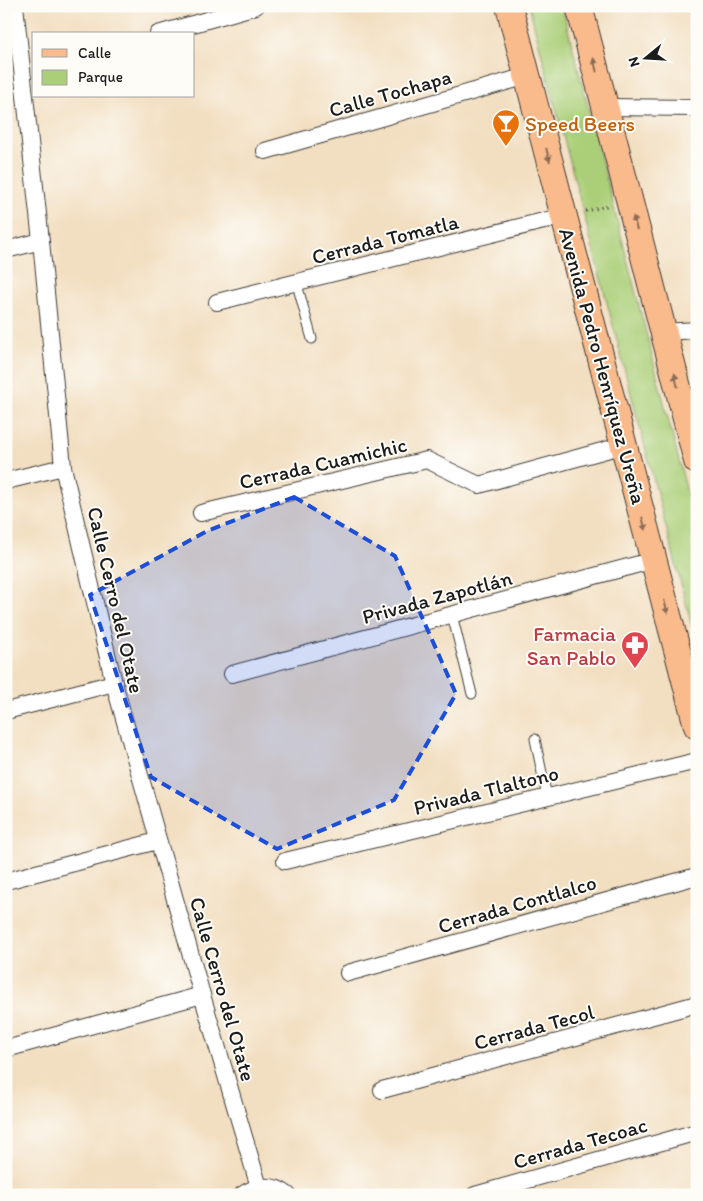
<svg xmlns="http://www.w3.org/2000/svg" width="703" height="1201" viewBox="0 0 703 1201" font-family="Itim,sans-serif">
	<style>
		.green { fill: #abcf78; stroke: #64764a }
		.lines { fill: none; stroke-linecap: round; stroke-linejoin: round }
		.lane-casing { stroke: #3c3935; stroke-width: 11 }
		.street-casing { stroke: #3c3935; stroke-width: 18 }
		.primary-casing { stroke: #3c3935; stroke-width: 28 }
		.path { stroke: #3c3935; stroke-width: 3; stroke-dasharray: 1 4; stroke-linecap: butt }
		.lane { stroke: #fff; stroke-width: 9 }
		.street { stroke: #fff; stroke-width: 16 }
		.primary { stroke: #fabb8c; stroke-width: 26 }
		.oneway { fill: #8b6c54 }
		.marked { fill: #1d4ed8; fill-opacity: 0.2; stroke: #1d4ed8; stroke-width: 4; stroke-dasharray: 10 6; stroke-linejoin: round }
		.labels { text-anchor: middle; dominant-baseline: central; stroke-width: 4; stroke-linejoin: round; paint-order: stroke }
		.street-label { font-size: 21px; fill: #1c1c1c; stroke: #fdfcf7 }
		.food-label { font-size: 21px; fill: #c56008; stroke: #fdfcf7; text-anchor: start }
		.health-label { font-size: 21px; fill: #be3a42; stroke: #fdfcf7; text-anchor: end }
	</style>
	<rect width="100%" height="100%" fill="#fdfcf7"/>
	<filter id="ink" filterUnits="userSpaceOnUse"><feTurbulence type="fractalNoise" baseFrequency=".02" numOctaves="2"/><feDisplacementMap in="SourceGraphic" scale="10" xChannelSelector="R" yChannelSelector="G"/><feConvolveMatrix kernelMatrix="1 2 1 2 8 2 1 2 1" color-interpolation-filters="sRGB"/></filter>
	<filter id="wash" filterUnits="userSpaceOnUse"><feTurbulence type="fractalNoise" baseFrequency=".0096" numOctaves="4" result="noise"/><feDisplacementMap in="SourceGraphic" scale="20" xChannelSelector="R" yChannelSelector="G"/><feGaussianBlur stdDeviation="1.12" result="paint"/><feColorMatrix in="noise" values="0 0 0 0 0 0 0 0 0 0 0 0 0 0 0 0 0 1.4 0 .05"/><feComposite in="paint" operator="in"/></filter>
	<g filter="url(#wash)">
		<rect width="100%" height="100%" fill="#f2dec0"/>
		<path class="green" d="M529,6H562L697,531V645Z"/>
	</g>
	<g filter="url(#ink)">
		<g class="lines">
			<g class="lane-casing">
				<g id="lane">
					<path d="M297,284L312,339"/>
					<path d="M452,615L472,694"/>
					<path d="M535,739L547,797"/>
				</g>
			</g>
			<g class="street-casing">
				<g id="street">
					<path d="M15,6L41,241L63,467L114,683L202,995L259,1187"/>
					<path d="M158,34L256,6"/>
					<path d="M606,107L697,108"/>
					<path d="M265,151L527,76"/>
					<path d="M6,250L41,241"/>
					<path d="M217,302L564,216"/>
					<path d="M664,332L697,330"/>
					<path d="M6,481L63,467"/>
					<path d="M201,513L427,460L479,485L624,445"/>
					<path d="M232,674L654,560"/>
					<path d="M6,711L114,683"/>
					<path d="M285,861L697,761"/>
					<path d="M6,881L157,841"/>
					<path d="M348,973L697,876"/>
					<path d="M6,1049L202,995"/>
					<path d="M382,1090L697,1004"/>
					<path d="M242,1195C257,1184 274,1184 288,1195"/>
					<path d="M475,1195L697,1132"/>
				</g>
			</g>
			<g class="primary-casing">
				<g id="primary">
					<path d="M509,6L697,726"/>
					<path d="M579,6L697,461"/>
				</g>
			</g>
			<path class="path" d="M586,211L607,206"/>
			<use href="#lane" class="lane"/>
			<use href="#street" class="street"/>
			<use href="#primary" class="primary"/>
		</g>
		<defs><path id="oneway-solid" d="M-6-.8H1V-3.2L6.5 0L1 3.2V.8H-6Z" transform="scale(1.25)"/></defs>
		<g class="oneway">
			<use href="#oneway-solid" transform="translate(595 65) rotate(-104)"/>
			<use href="#oneway-solid" transform="translate(548 155) rotate(75)"/>
			<use href="#oneway-solid" transform="translate(635 223) rotate(-105)"/>
			<use href="#oneway-solid" transform="translate(676 380) rotate(-104)"/>
			<use href="#oneway-solid" transform="translate(644 524) rotate(75)"/>
			<use href="#oneway-solid" transform="translate(666 607) rotate(75)"/>
		</g>
	</g>
	<path class="marked" d="M294,497L395,556L456,694L394,800L277,849L151,777L90,595L207,531Z"/>
	<defs>
		<g id="bar-pin" transform="scale(1.4375)"><path d="M0 17L-7.5 6A9.5 9.5 0 1 1 7.5 6Z" fill="#e8710a" stroke="#fdfcf7"/><path d="M-6-5H6L.8 .8V4.5H3.5V6h-7V4.5H-.8V.8Z" fill="#fff"/></g>
		<g id="pharmacy-pin" transform="scale(1.4375)"><path d="M0 17L-7.5 6A9.5 9.5 0 1 1 7.5 6Z" fill="#e0444e" stroke="#fdfcf7"/><path d="M-2-6h4v4h4v4h-4v4h-4v-4h-4v-4h4Z" fill="#fff"/></g>
	</defs>
	<g fill-rule="evenodd">
		<use href="#bar-pin" x="506" y="123"/>
		<use href="#pharmacy-pin" x="635" y="645"/>
	</g>
	<g class="labels">
		<g class="street-label">
			<text transform="translate(390 93) rotate(-16)">Calle Tochapa</text>
			<text transform="translate(385 239) rotate(-14)">Cerrada Tomatla</text>
			<text transform="translate(603 366) rotate(75)">Avenida Pedro Henríquez Ureña</text>
			<text transform="translate(323 463) rotate(-13)">Cerrada Cuamichic</text>
			<text transform="translate(437 597) rotate(-15)">Privada Zapotlán</text>
			<text transform="translate(116 600) rotate(77)">Calle Cerro del Otate</text>
			<text transform="translate(486 790) rotate(-14)">Privada Tlaltono</text>
			<text transform="translate(517 904) rotate(-16)">Cerrada Contlalco</text>
			<text transform="translate(223 989) rotate(74)">Calle Cerro del Otate</text>
			<text transform="translate(534 1027) rotate(-15)">Cerrada Tecol</text>
			<text transform="translate(580 1143) rotate(-16)">Cerrada Tecoac</text>
		</g>
		<g class="food-label">
			<text x="525" y="123">Speed Beers</text>
		</g>
		<g class="health-label">
			<text x="616" y="633">Farmacia<tspan x="616" dy="24">San Pablo</tspan></text>
		</g>
	</g>
	<rect width="703" height="1201" fill="none" stroke="#fdfcf7" stroke-width="25"/>
	<rect x="32" y="32" width="162" height="65" fill="#fdfcf7" stroke="#a3a29f"/>
	<rect x="42" y="49" width="25" height="8" fill="#fabb8c" stroke="#a3a29f"/>
	<text x="78" y="58" font-size="15" fill="#1c1c1c">Calle</text>
	<rect x="42" y="70" width="25" height="15" fill="#abcf78" stroke="#a3a29f"/>
	<text x="78" y="82" font-size="15" fill="#1c1c1c">Parque</text>
	<g transform="translate(646 58) rotate(252)" stroke="#fdfcf7" stroke-width="4" paint-order="stroke">
	<path d="M0-4L9 19L0 12L-9 19Z" fill="#1c1c1c"/>
	<text y="-8" font-size="14" font-weight="bold" text-anchor="middle" fill="#1c1c1c">N</text>
	</g>
</svg>
